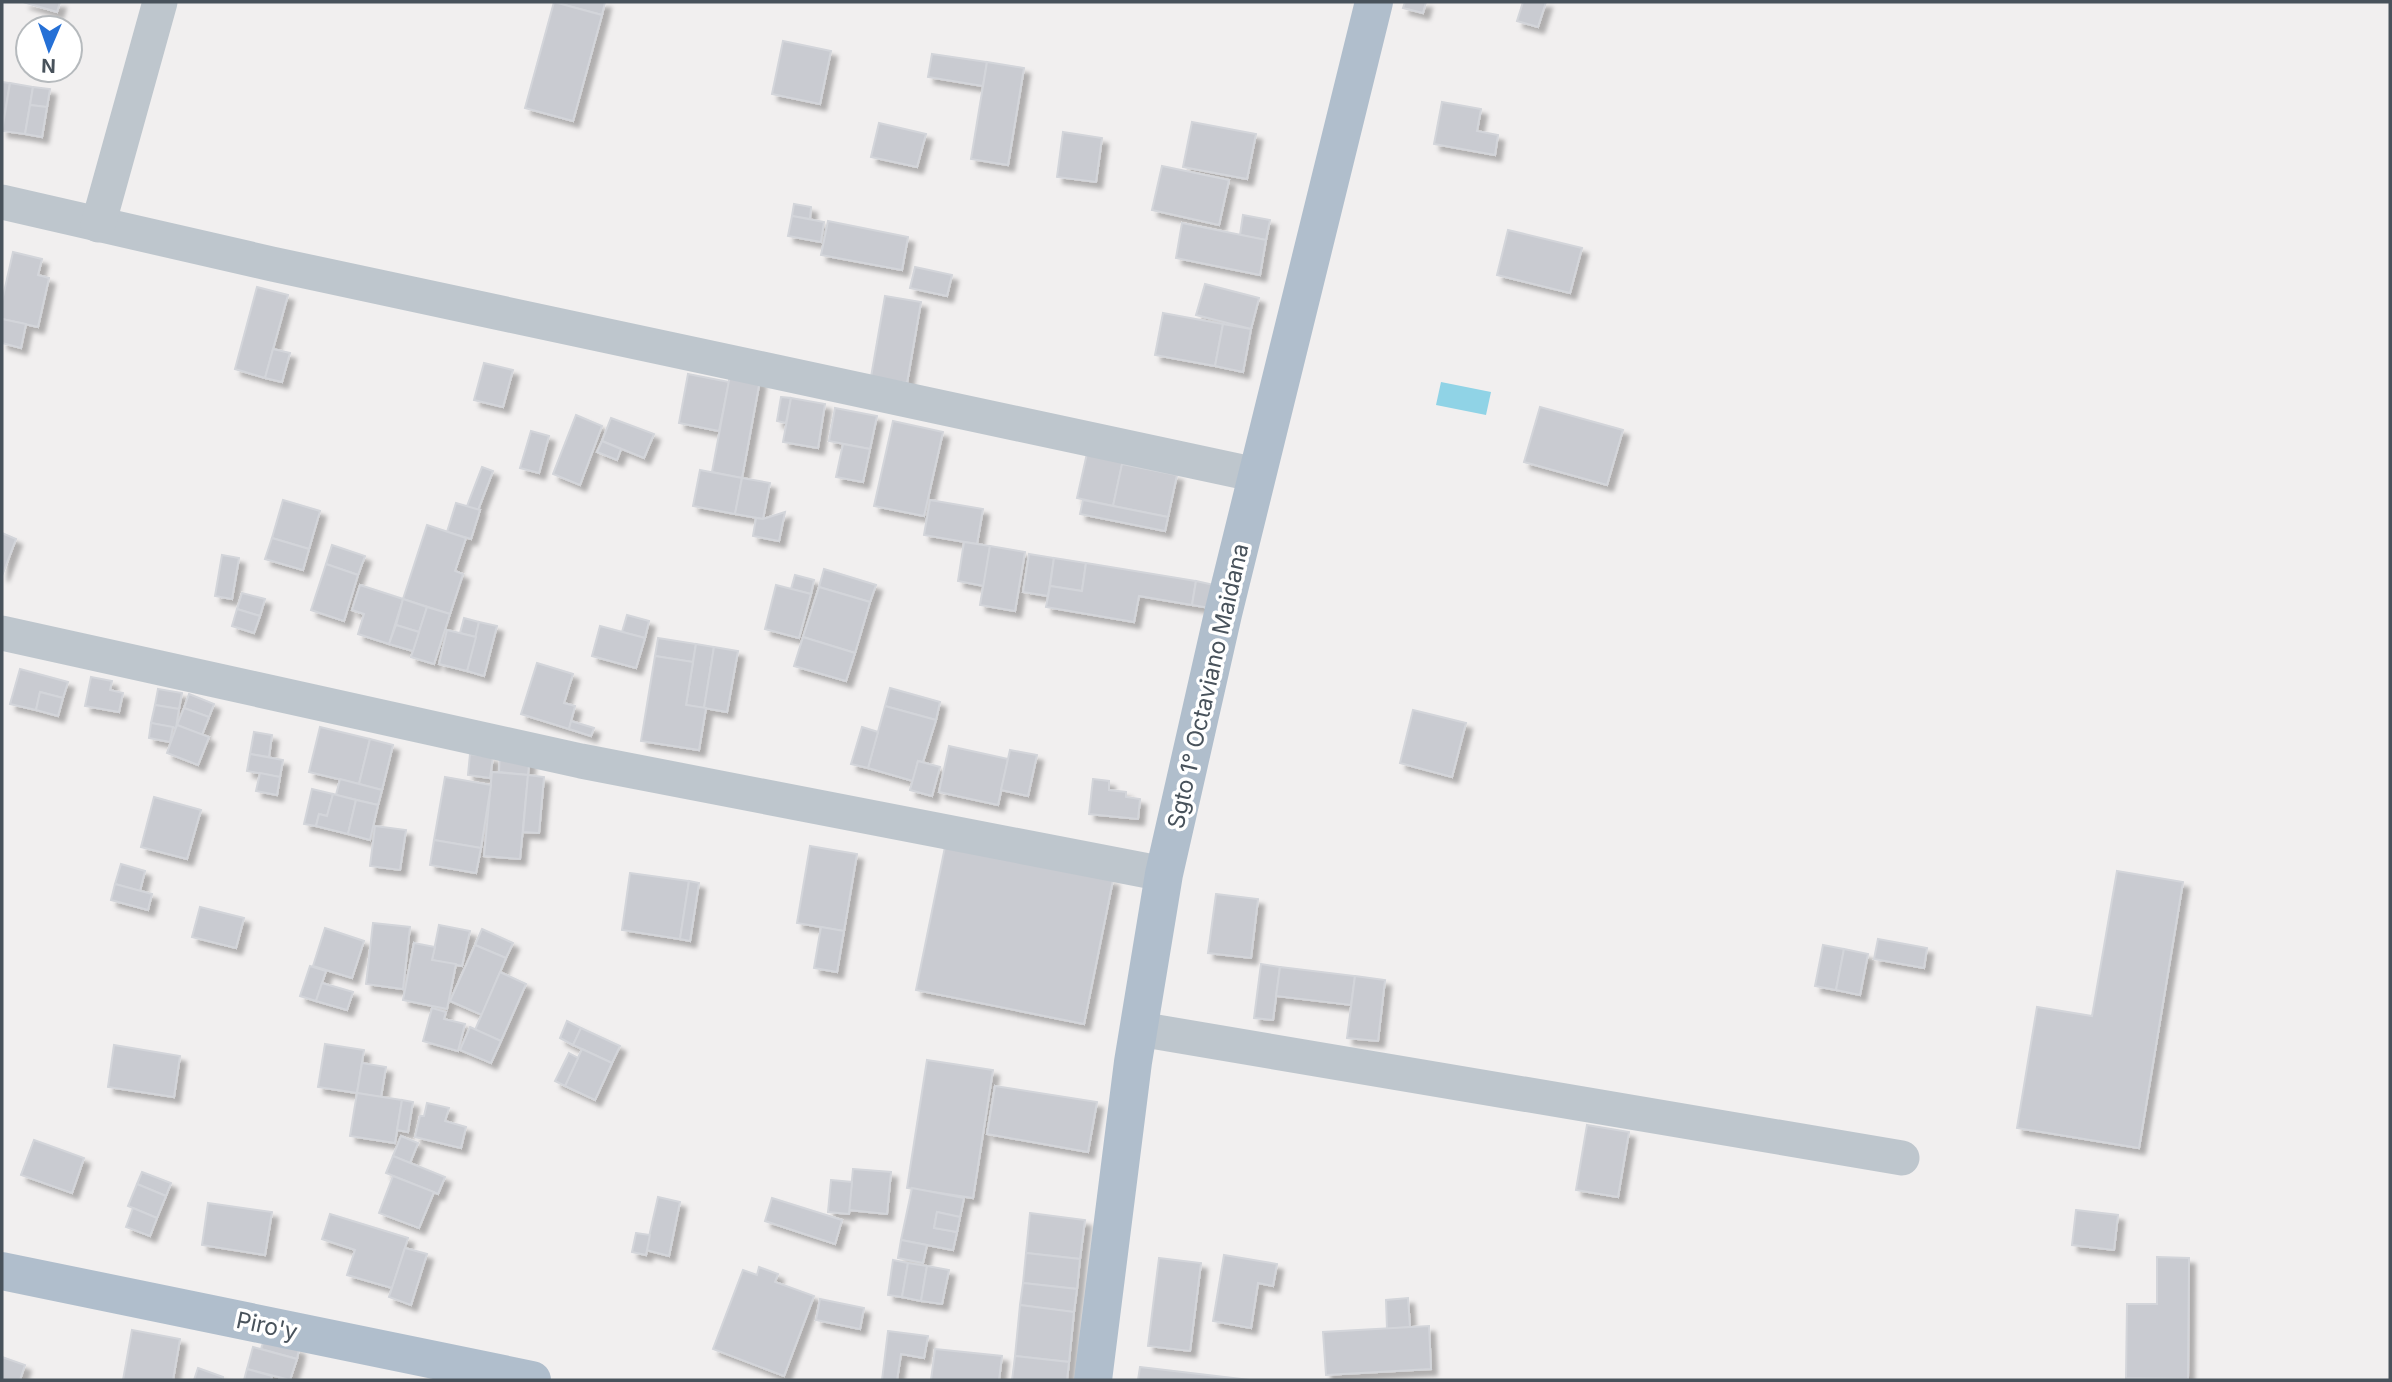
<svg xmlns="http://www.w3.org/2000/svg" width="2392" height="1382" viewBox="0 0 2392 1382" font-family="Inter,sans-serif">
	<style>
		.water { fill: #90d3e6 }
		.building { fill: #c9cbd1; stroke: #d3d5da; stroke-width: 2; filter: url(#shadow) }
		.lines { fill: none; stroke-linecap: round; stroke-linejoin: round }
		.minor { stroke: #bec6cd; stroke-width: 35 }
		.major { stroke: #b0becc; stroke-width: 38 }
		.labels { text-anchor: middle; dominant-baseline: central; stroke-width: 7; stroke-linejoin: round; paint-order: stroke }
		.street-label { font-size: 23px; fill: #48525b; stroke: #fff }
	</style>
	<defs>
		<filter id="shadow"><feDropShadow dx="6" dy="6" stdDeviation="2" flood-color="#0004"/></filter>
	</defs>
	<rect width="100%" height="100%" fill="#f1efef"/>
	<path class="water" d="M1441,382L1491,392L1486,415L1436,405Z"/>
	<g class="building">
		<path d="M23,2H60L57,12Z"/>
		<path d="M553,2H605L602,15Z"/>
		<path d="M554,2L602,15L573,121L525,108Z"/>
		<path d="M1405,2H1426L1423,13L1403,8Z"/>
		<path d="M1523,2H1546L1538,27L1517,21Z"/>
		<path d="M783,41L831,51L820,104L772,94Z"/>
		<path d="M932,54L987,62L983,86L928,77Z"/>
		<path d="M987,62L1024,68L1008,165L971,159Z"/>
		<path d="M2,82L10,83L2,131Z"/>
		<path d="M10,83L33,87L25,134L2,131Z"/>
		<path d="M33,87L50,89L47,107L30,105Z"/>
		<path d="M1442,102L1481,109L1477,131L1498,135L1495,155L1434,144Z"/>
		<path d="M30,105L47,107L42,137L25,134Z"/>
		<path d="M1192,122L1256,134L1247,179L1183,167Z"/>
		<path d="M879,123L926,134L917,167L871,157Z"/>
		<path d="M1063,132L1102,138L1096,182L1057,177Z"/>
		<path d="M1162,166L1229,180L1219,225L1152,210Z"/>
		<path d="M794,204L811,207L810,219L792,216Z"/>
		<path d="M1243,215L1270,220L1266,240L1240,235Z"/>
		<path d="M792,216L824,222L821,242L788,236Z"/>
		<path d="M828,221L908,237L902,270L821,255Z"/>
		<path d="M1182,223L1266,240L1260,275L1176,258Z"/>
		<path d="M1508,230L1582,248L1570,293L1497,275Z"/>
		<path d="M13,252L42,259L38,275L49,278L38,327L2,319V301Z"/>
		<path d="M915,267L952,275L947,296L910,288Z"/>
		<path d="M1205,284L1259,298L1251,329L1196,315Z"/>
		<path d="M257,287L288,295L265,378L235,369Z"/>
		<path d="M885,296L921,302L907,383L871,377Z"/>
		<path d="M1163,313L1223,324L1215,366L1155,355Z"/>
		<path d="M2,319L26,324L21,348L2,343Z"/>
		<path d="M1223,324L1251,329L1243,372L1215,366Z"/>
		<path d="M273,349L290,353L282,382L265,378Z"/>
		<path d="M484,363L513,370L503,407L474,400Z"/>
		<path d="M688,374L729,382L719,431L679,423Z"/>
		<path d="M730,375L760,380L742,478L712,472Z"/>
		<path d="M781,397L791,398L786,423L777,421Z"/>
		<path d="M791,398L825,404L818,448L783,442Z"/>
		<path d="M1540,407L1623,430L1607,485L1524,462Z"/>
		<path d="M835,408L877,416L870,449L829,441Z"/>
		<path d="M576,415L602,426L580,485L553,474Z"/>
		<path d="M611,418L654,434L644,458L602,441Z"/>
		<path d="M893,421L943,432L924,516L874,506Z"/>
		<path d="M531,431L549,436L539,473L520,468Z"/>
		<path d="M602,441L621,449L617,460L597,452Z"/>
		<path d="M843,444L870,449L863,482L836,477Z"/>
		<path d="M1088,449L1124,456L1113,506L1077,498Z"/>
		<path d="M1122,464L1177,475L1168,517L1113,506Z"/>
		<path d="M482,467L493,471L475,518L464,514Z"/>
		<path d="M700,470L742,478L735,514L693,506Z"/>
		<path d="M742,478L770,483L763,519L735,514Z"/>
		<path d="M283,500L320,511L309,549L272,538Z"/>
		<path d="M930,500L983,509L977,544L924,535Z"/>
		<path d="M1083,500L1168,517L1165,531L1080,514Z"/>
		<path d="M456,503L480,510L471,539L447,532Z"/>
		<path d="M785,512L779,541L753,536L756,518L763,519Z"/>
		<path d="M427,525L466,538L455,571L463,574L450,614L403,599Z"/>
		<path d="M2,533L16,539L2,576Z"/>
		<path d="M272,538L309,549L303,570L265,559Z"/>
		<path d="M964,542L990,546L984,586L958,581Z"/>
		<path d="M332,545L365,556L358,575L326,564Z"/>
		<path d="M990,546L1025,552L1015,611L980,605Z"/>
		<path d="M1029,554L1054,558L1048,596L1023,592Z"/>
		<path d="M222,555L239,558L232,599L215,596Z"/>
		<path d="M1054,558L1086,563L1082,591L1050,586Z"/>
		<path d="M1086,563L1196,581L1192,605L1139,596L1134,622L1046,607L1050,586L1082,591Z"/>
		<path d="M326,564L358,575L344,621L311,610Z"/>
		<path d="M824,569L876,585L870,602L819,587Z"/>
		<path d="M795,575L814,580L811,594L791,589Z"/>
		<path d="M1196,581L1214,585L1210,608L1192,605Z"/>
		<path d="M360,585L403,599L389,644L358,634L364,614L352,610Z"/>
		<path d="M776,585L811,594L799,638L765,629Z"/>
		<path d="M819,587L870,602L855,653L803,637Z"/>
		<path d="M242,593L265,599L260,616L237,609Z"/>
		<path d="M403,599L427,607L419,632L396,625Z"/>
		<path d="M427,607L450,614L434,664L411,657Z"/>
		<path d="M237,609L260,616L254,633L232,626Z"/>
		<path d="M627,615L649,621L645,638L622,632Z"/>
		<path d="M464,618L479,622L476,637L460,633Z"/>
		<path d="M479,622L497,626L484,676L467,671Z"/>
		<path d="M396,625L419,632L413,651L389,644Z"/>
		<path d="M600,626L645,638L636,668L592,656Z"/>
		<path d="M447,630L476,637L467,671L439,664Z"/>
		<path d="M803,637L855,653L846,681L794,666Z"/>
		<path d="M658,638L696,644L693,662L655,656Z"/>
		<path d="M696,644L714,647L704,708L686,705Z"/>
		<path d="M714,647L738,651L727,712L704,708Z"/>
		<path d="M655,656L693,662L686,705L706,708L699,750L641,741Z"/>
		<path d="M537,663L573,674L564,703L575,706L569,729L521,714Z"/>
		<path d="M20,669L68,682L63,698L40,692L36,710L10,704Z"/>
		<path d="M91,677L112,681L110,690L123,693L119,712L85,706Z"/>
		<path d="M890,688L940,702L936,720L885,706Z"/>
		<path d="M158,689L182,693L179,709L155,705Z"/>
		<path d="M40,692L63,698L58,716L36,710Z"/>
		<path d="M189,694L214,704L209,717L184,708Z"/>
		<path d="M155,705L179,709L176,728L151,723Z"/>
		<path d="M885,706L936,720L923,762L918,761L913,781L868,768Z"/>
		<path d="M184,708L209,717L202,735L177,725Z"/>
		<path d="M1413,710L1466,723L1452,777L1400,763Z"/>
		<path d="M571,721L594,728L591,736L569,729Z"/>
		<path d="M151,723L173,727L170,742L149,738Z"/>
		<path d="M177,725L209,737L198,765L167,753Z"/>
		<path d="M320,727L370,739L359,784L309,772Z"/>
		<path d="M862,727L878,732L868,768L851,764Z"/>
		<path d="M254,732L272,735L269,757L250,754Z"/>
		<path d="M370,739L393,745L382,790L359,784Z"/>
		<path d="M949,746L1008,759L998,805L939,792Z"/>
		<path d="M1010,750L1037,755L1028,796L1001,790Z"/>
		<path d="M500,752L530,755L528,775L499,772Z"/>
		<path d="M250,754L283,760L280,777L247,771Z"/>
		<path d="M470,754L493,757L490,778L468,775Z"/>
		<path d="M918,761L940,767L932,796L910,790Z"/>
		<path d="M492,772L528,775L520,859L484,856Z"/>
		<path d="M260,773L280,777L277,795L256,791Z"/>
		<path d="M528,775L544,777L539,833L523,832Z"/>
		<path d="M445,777L491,785L481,848L434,840Z"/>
		<path d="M340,779L382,790L378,805L336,795Z"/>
		<path d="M1093,779L1109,781V790L1126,792V797L1140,799L1138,819L1089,814Z"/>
		<path d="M312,789L333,794L327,816L319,814L316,826L304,824Z"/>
		<path d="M333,794L356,800L348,834L316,826L319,814L327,816Z"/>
		<path d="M154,797L201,810L187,859L141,847Z"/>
		<path d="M356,800L378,805L370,840L348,834Z"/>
		<path d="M375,826L406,830L400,870L370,866Z"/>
		<path d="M434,840L481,848L476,873L430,865Z"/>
		<path d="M810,846L857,854L844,931L797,923Z"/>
		<path d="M945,847L1113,880L1084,1024L916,990Z"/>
		<path d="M121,864L145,871L140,891L115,884Z"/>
		<path d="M2117,871L2183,882L2139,1148L2017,1128L2037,1007L2092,1016Z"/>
		<path d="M630,873L689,881L680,939L622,930Z"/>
		<path d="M689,881L699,883L690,941L680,939Z"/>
		<path d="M115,884L152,894L148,910L111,900Z"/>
		<path d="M1216,894L1258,899L1251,958L1208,953Z"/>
		<path d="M200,907L244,918L236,948L192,937Z"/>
		<path d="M373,923L410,927L403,989L366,984Z"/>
		<path d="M439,925L470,931L462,966L432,960Z"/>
		<path d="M821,927L844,931L837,972L814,968Z"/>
		<path d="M325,928L364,941L352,978L313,966Z"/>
		<path d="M482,929L513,943L506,958L475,945Z"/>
		<path d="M1878,939L1927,948L1924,968L1874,959Z"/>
		<path d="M414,943L435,947L432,960L456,964L447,1009L403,1000Z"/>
		<path d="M475,945L506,958L482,1015L450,1001Z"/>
		<path d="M1823,945L1844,949L1836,990L1815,986Z"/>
		<path d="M1844,949L1868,954L1860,995L1836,990Z"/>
		<path d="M1261,964L1280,967L1273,1020L1254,1018Z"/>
		<path d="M310,966L326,971L316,1001L300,996Z"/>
		<path d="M1280,967L1355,976L1351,1005L1276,996Z"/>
		<path d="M500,972L526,984L501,1041L475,1030Z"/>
		<path d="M1355,976L1385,980L1378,1041L1347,1038Z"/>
		<path d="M322,983L353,992L347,1010L316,1001Z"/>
		<path d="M432,1008L446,1012L444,1019L465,1024L458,1051L423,1041Z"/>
		<path d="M567,1021L581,1028L573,1045L560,1038Z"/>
		<path d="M470,1027L501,1041L491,1063L460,1050Z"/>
		<path d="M581,1028L620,1046L612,1063L573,1045Z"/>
		<path d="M325,1044L364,1050L357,1093L318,1087Z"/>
		<path d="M114,1045L180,1056L174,1097L108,1087Z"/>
		<path d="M582,1049L612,1063L595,1100L565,1086Z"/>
		<path d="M569,1053L578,1058L565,1086L555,1081Z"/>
		<path d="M927,1060L993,1070L973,1198L907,1188Z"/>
		<path d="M362,1063L386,1067L381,1097L357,1093Z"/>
		<path d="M995,1086L1097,1102L1088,1152L987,1134Z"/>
		<path d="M357,1093L402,1100L395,1143L350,1136Z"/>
		<path d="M402,1100L413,1102L408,1132L397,1130Z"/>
		<path d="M427,1103L449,1108L445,1121L466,1127L461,1148L415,1137L420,1116H424Z"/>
		<path d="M1587,1125L1629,1132L1618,1197L1576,1190Z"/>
		<path d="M401,1136L418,1143L410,1163L393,1156Z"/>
		<path d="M34,1140L84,1158L72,1193L21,1175Z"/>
		<path d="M393,1156L445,1177L438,1194L386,1173Z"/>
		<path d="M853,1169L891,1172L887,1214L849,1210Z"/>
		<path d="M142,1172L171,1183L166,1196L137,1184Z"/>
		<path d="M393,1176L434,1192L419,1228L379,1213Z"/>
		<path d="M831,1180L852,1182L849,1214L828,1212Z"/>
		<path d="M137,1184L166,1196L157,1218L128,1206Z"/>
		<path d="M912,1188L964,1198L960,1217L937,1212L934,1228L957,1232L953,1250L901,1240Z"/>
		<path d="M658,1197L680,1202L669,1256L646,1250Z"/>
		<path d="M772,1198L842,1220L835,1244L765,1221Z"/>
		<path d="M208,1203L272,1212L265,1255L202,1245Z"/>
		<path d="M133,1208L157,1218L150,1236L126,1227Z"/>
		<path d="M2076,1210L2118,1215L2114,1250L2072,1245Z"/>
		<path d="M937,1212L960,1217L957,1232L934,1228Z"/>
		<path d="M1030,1213L1085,1220L1080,1259L1026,1253Z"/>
		<path d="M330,1214L408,1238L392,1288L347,1275L355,1250L322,1239Z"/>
		<path d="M636,1233L650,1235L646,1255L632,1252Z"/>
		<path d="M901,1240L927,1245L923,1263L898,1258Z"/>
		<path d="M405,1248L427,1254L411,1305L389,1297Z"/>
		<path d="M1026,1253L1080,1259L1077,1289L1023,1283Z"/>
		<path d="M1224,1255L1277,1264L1273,1286L1258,1283L1251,1328L1213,1321Z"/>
		<path d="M2157,1257L2189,1258L2188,1379L2126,1378L2127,1304H2157Z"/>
		<path d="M1159,1258L1201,1263L1190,1351L1148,1346Z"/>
		<path d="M893,1260L908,1263L902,1297L888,1295Z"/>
		<path d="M908,1263L927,1266L921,1301L902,1297Z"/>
		<path d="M927,1266L949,1270L942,1304L921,1301Z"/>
		<path d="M759,1267L778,1274L775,1282L814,1296L784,1376L713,1349L743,1270L757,1275Z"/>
		<path d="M1023,1283L1077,1289L1074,1312L1020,1305Z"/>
		<path d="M1408,1298L1410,1327L1387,1329L1386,1300Z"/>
		<path d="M820,1299L864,1308L860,1329L816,1320Z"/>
		<path d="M1020,1305L1074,1312L1069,1362L1015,1356Z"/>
		<path d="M1429,1326L1431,1369L1326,1375L1323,1332Z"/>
		<path d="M132,1330L180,1339L173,1380H123Z"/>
		<path d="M888,1331L928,1336L924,1358L901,1354L897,1380H882Z"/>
		<path d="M264,1340L299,1349L297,1359L261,1349Z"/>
		<path d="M253,1347L297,1359L290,1380L247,1369Z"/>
		<path d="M935,1349L1002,1356L999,1380H931Z"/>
		<path d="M1015,1356L1069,1362L1067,1380H1012Z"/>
		<path d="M2,1357L25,1365L20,1380H2Z"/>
		<path d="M1140,1367L1250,1380H1138Z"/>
		<path d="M198,1368L223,1377V1380H194Z"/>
		<path d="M247,1369L272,1376L271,1380H244Z"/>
	</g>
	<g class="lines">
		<g class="minor">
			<path d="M2,202L272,264L1257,475"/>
			<path d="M98,225L160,2"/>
			<path d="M2,633L581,761L1164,874"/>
			<path d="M1139,1029L1902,1158"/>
		</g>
		<g class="major">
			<path d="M2,1271L532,1380"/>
			<path d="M1093,1380L1133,1062L1164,874L1223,614L1374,2"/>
		</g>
	</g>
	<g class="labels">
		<g class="street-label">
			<text transform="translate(1208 686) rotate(-77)">Sgto 1° Octaviano Maidana</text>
			<text transform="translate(267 1326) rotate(12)">Piro'y</text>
		</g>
	</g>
	<rect width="2392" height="1382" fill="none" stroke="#48525b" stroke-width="7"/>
	<g transform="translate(49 49) rotate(182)"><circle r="33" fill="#ffffff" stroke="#b6babd" stroke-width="2"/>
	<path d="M0-5L12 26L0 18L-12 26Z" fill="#2570d6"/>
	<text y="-10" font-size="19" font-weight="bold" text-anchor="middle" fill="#48525b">N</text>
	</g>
</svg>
